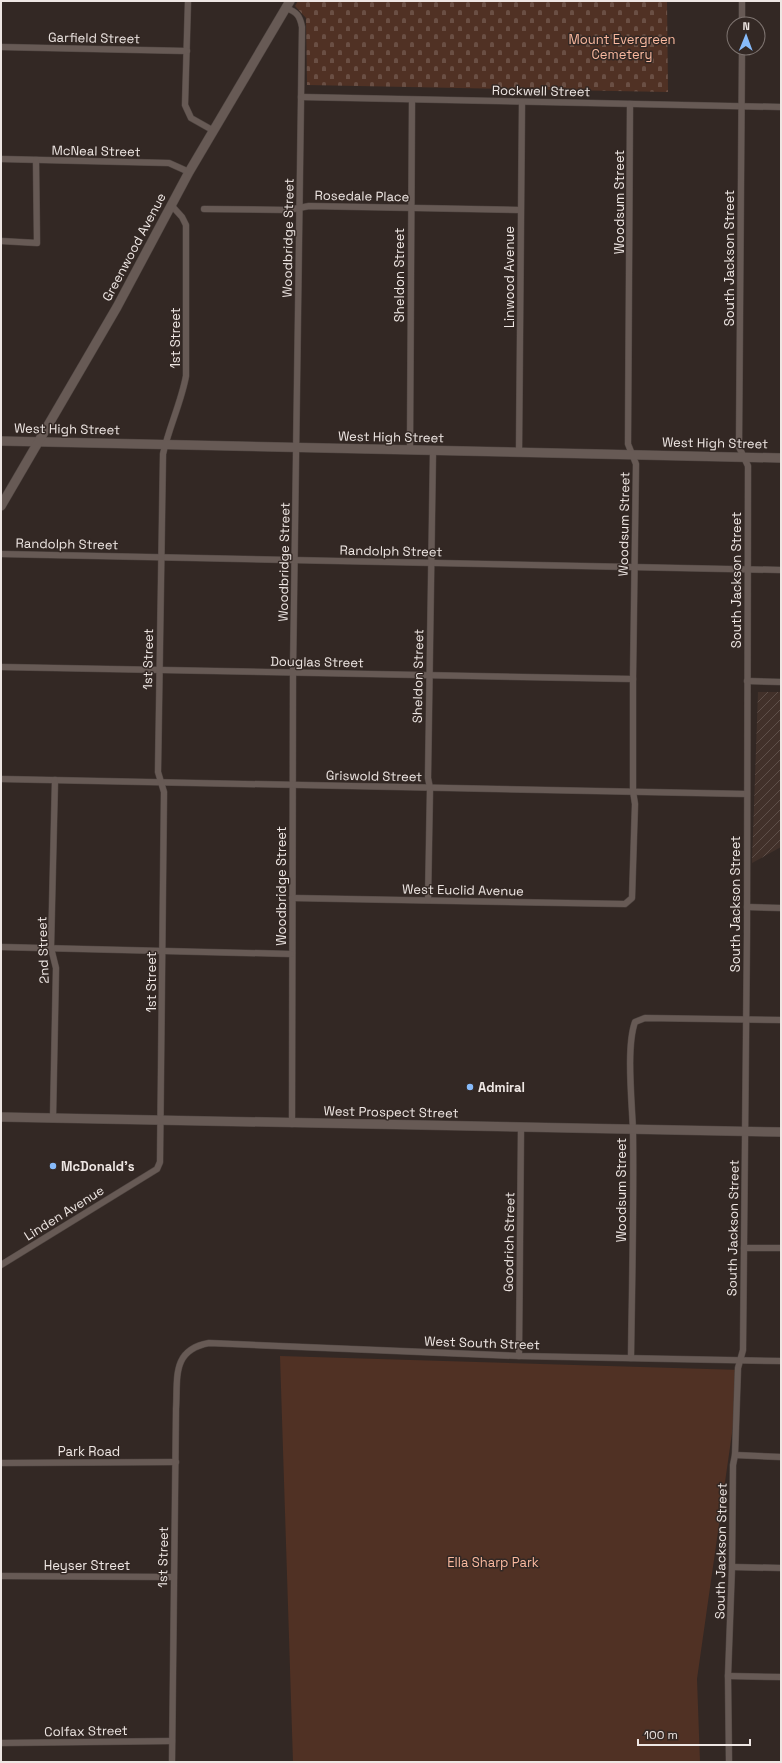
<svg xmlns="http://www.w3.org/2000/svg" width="782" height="1763" viewBox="0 0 782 1763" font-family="'Space Grotesk',sans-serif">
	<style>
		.industrial { fill: url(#industrial-furrows) }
		.cemetery { fill: url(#cemetery-stones) }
		.park { fill: #503124 }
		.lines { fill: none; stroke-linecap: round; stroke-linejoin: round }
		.street-casing { stroke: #4e4440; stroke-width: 7 }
		.secondary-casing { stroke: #4e4440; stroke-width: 10 }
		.street { stroke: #675a55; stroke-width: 6 }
		.secondary { stroke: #675a55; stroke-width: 9 }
		.poi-dot { fill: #87bbfb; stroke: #332824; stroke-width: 1.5 }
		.labels { text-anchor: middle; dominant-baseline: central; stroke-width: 3; stroke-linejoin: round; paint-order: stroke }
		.street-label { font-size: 13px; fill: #eee6e3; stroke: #332824 }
		.park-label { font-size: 13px; fill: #fab99f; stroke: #332824 }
		.poi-label { font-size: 13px; font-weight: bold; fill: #eee6e3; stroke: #332824; text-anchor: start }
	</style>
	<defs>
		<pattern id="industrial-furrows" width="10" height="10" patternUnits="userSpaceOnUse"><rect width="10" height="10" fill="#42312a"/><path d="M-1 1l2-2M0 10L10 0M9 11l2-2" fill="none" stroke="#5e4f49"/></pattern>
		<pattern id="cemetery-stones" width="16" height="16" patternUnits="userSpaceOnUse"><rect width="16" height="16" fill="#503124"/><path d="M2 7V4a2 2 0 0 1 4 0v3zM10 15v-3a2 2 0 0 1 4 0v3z" fill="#6a4f44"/></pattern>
	</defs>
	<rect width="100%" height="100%" fill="#332824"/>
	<path class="industrial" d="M758,692H781V847L752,863Z"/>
	<path class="cemetery" d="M298,1H667L668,92L307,85L306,18L295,6Z"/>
	<path class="park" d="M280,1356L741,1370L697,1679L700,1762H293Z"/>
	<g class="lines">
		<g class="street-casing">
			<g id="street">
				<path d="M188,1L185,105L191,118L214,131"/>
				<path d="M286,8C297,12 300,16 302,27L293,672L292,1124"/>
				<path d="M742,24V1"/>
				<path d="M1,47L187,51"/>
				<path d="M301,97L781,107"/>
				<path d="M1,159L169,163L189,172"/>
				<path d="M204,209L289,210L309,206L520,210"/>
				<path d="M1,241L37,243L36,160"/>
				<path d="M410,450L412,100"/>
				<path d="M519,453L522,102"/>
				<path d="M1,554L781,570"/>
				<path d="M1,667L633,679"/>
				<path d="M747,681L781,682"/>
				<path d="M1,779L747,794"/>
				<path d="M292,898L625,904L632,898L635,804L633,791V679L636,464L628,444L630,104"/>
				<path d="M428,900L430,788L428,778L433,451"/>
				<path d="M747,907L781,908"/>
				<path d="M1,947L291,954"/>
				<path d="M53,1118L56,968L51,948L55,780"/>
				<path d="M744,1248H781"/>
				<path d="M1,1265L157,1169L160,1162L164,792L158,772L163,454C169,427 181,403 186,376V225L182,217L172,206"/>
				<path d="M519,1356L521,1127"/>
				<path d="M631,1358C632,1283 634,1207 633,1131C632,1102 626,1047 635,1022L645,1018L781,1020"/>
				<path d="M735,1455L781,1457"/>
				<path d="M1,1463L176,1462"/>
				<path d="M732,1567L781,1568"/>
				<path d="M1,1576L173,1577"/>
				<path d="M728,1676L781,1677"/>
				<path d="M1,1743L172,1741"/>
				<path d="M172,1762L176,1409C178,1378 171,1350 209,1343L519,1356L781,1361"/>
				<path d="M729,1762L728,1676L732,1567L733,1465L735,1455L738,1368L743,1350L747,934L748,466L739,447L742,48"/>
			</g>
		</g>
		<g class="secondary-casing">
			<g id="secondary">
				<path d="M1,441L781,458"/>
				<path d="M1,506L117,307L189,172L290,1"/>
				<path d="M1,1117L781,1132"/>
			</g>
		</g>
		<use href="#street" class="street"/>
		<use href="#secondary" class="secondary"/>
	</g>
	<g class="poi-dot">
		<circle cx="470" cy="1087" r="4"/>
		<circle cx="53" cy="1166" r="4"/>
	</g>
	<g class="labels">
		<g class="street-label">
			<text transform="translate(94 38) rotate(1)">Garfield Street</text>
			<text transform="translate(541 91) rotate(1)">Rockwell Street</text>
			<text transform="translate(96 151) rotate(1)">McNeal Street</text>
			<text transform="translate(362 196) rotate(1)">Rosedale Place</text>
			<text transform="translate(619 202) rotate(-90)">Woodsum Street</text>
			<text transform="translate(288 238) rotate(-89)">Woodbridge Street</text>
			<text transform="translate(134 247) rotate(-62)">Greenwood Avenue</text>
			<text transform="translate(729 258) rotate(-90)">South Jackson Street</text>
			<text transform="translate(399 275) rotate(-90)">Sheldon Street</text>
			<text transform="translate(509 277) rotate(-90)">Linwood Avenue</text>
			<text transform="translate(175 338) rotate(-90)">1st Street</text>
			<text transform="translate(67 429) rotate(1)">West High Street</text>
			<text transform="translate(391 437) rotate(1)">West High Street</text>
			<text transform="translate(715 443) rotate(1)">West High Street</text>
			<text transform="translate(624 524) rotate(-89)">Woodsum Street</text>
			<text transform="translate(67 544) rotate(1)">Randolph Street</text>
			<text transform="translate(391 551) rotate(1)">Randolph Street</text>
			<text transform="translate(284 562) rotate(-89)">Woodbridge Street</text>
			<text transform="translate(736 580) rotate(-90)">South Jackson Street</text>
			<text transform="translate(148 659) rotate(-89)">1st Street</text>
			<text transform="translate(317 662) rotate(1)">Douglas Street</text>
			<text transform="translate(418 676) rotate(-89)">Sheldon Street</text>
			<text transform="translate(374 776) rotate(1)">Griswold Street</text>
			<text transform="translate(281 886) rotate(-90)">Woodbridge Street</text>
			<text transform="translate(463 890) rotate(1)">West Euclid Avenue</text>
			<text transform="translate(735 904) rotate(-90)">South Jackson Street</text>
			<text transform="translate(43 950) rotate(-92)">2nd Street</text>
			<text transform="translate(151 982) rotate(-90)">1st Street</text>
			<text transform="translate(391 1112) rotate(1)">West Prospect Street</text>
			<text transform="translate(621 1190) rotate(-90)">Woodsum Street</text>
			<text transform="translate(64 1213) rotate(-32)">Linden Avenue</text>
			<text transform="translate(733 1228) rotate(-89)">South Jackson Street</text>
			<text transform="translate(509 1242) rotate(-89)">Goodrich Street</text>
			<text transform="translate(482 1343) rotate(2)">West South Street</text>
			<text x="89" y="1451">Park Road</text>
			<text transform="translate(721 1551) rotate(-89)">South Jackson Street</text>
			<text transform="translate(163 1557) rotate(-89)">1st Street</text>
			<text x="87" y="1565">Heyser Street</text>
			<text transform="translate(86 1731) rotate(-1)">Colfax Street</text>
		</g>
		<g class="park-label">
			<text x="622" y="39">Mount Evergreen<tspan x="622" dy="15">Cemetery</tspan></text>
			<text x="493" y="1562">Ella Sharp Park</text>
		</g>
		<g class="poi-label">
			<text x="478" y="1087">Admiral</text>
			<text x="61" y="1166">McDonald's</text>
		</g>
	</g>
	<rect width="782" height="1763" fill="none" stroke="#eee6e3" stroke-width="4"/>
	<g transform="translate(746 36) rotate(1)"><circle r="19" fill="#332824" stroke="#7e7470"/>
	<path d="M0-3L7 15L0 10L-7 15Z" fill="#87bbfb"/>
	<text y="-6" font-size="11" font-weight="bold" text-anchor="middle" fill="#eee6e3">N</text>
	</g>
	<path d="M638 1739v6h112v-6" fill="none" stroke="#eee6e3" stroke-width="2"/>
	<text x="644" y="1739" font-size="12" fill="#eee6e3" stroke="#332824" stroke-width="3" paint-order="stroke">100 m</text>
</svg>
